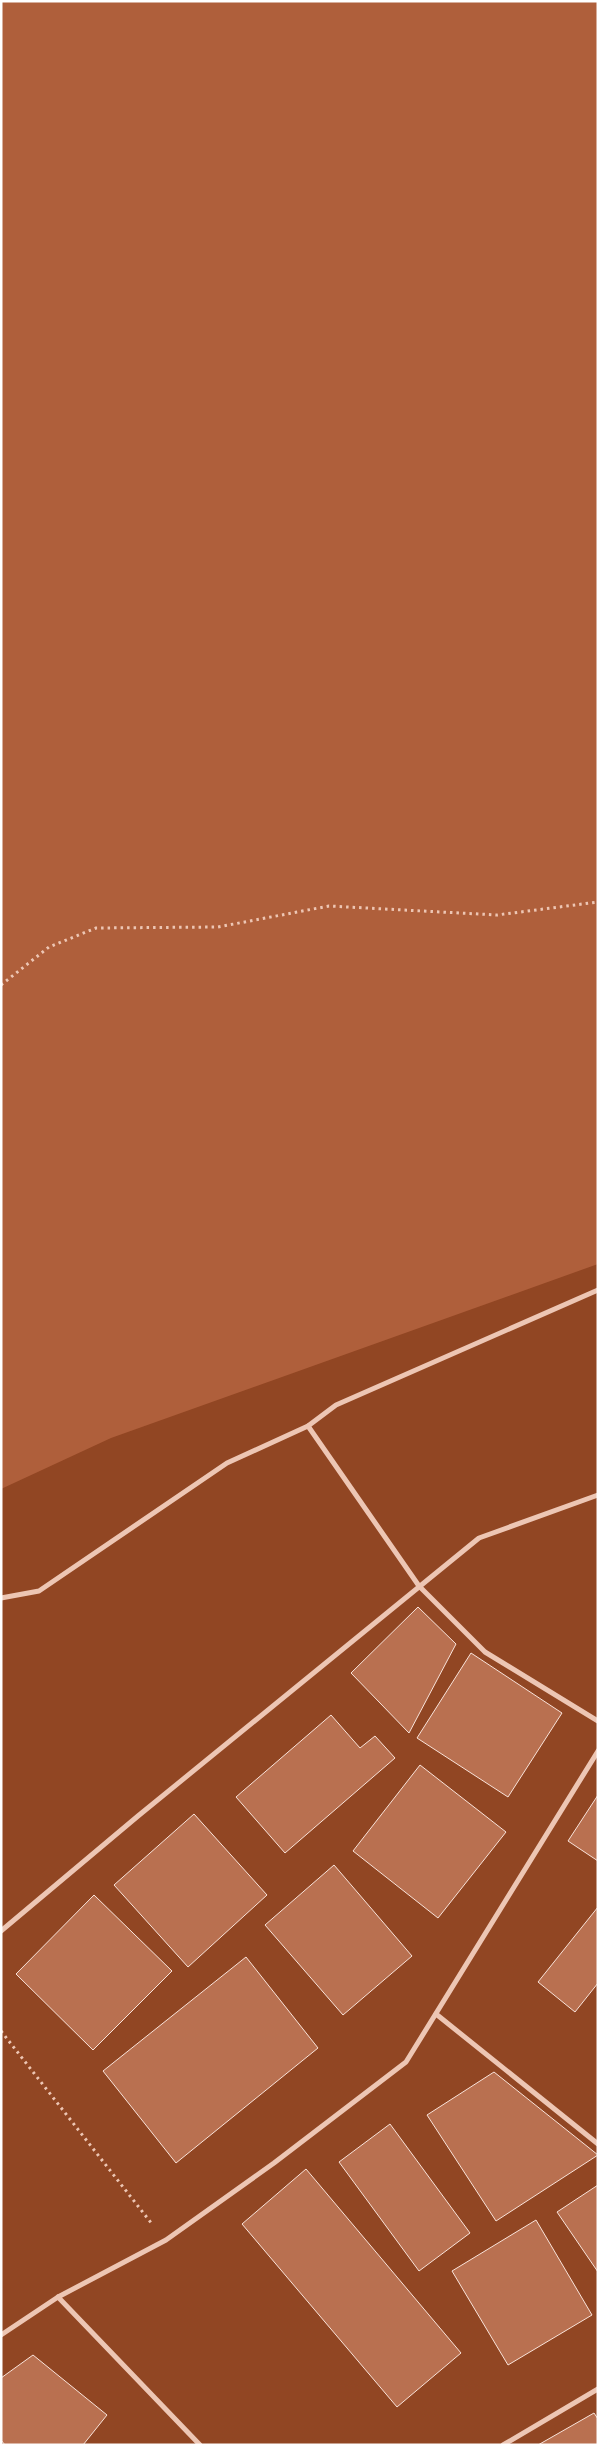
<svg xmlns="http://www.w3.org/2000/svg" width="599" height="2446" viewBox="0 0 599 2446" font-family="'DM Sans',sans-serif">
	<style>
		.green { fill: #af5f3b }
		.building { fill: #b97050; stroke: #f9e3da }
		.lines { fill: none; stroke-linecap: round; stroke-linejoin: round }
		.path { stroke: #edc6b4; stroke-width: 3; stroke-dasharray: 2.5 4; stroke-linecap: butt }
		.minor { stroke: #edc6b4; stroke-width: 5 }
	</style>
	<rect width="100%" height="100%" fill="#914623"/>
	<path class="green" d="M1,1H598V1264L111,1438L1,1489Z"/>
	<g class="building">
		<path d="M418,1607L456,1644L409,1733L351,1673Z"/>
		<path d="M471,1653L562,1713L508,1797L417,1738Z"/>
		<path d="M331,1715L360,1748L375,1736L395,1758L285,1853L236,1797Z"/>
		<path d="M420,1765L506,1832L438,1918L353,1851Z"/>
		<path d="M598,1795V1861L568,1841Z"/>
		<path d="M194,1814L267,1895L188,1967L114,1885Z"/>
		<path d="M334,1865L412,1956L343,2015L265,1925Z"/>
		<path d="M94,1895L172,1971L93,2050L16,1974Z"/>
		<path d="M598,1907V1983L575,2012L538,1982Z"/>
		<path d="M246,1957L318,2048L176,2163L103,2071Z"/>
		<path d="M494,2072L598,2155L496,2221L427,2115Z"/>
		<path d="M390,2124L470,2233L419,2271L339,2162Z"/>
		<path d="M306,2169L461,2353L397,2407L242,2224Z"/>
		<path d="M598,2185V2272L557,2212Z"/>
		<path d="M536,2220L592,2315L508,2365L452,2271Z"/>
		<path d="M33,2355L107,2415L83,2445H5L1,2440V2378Z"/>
		<path d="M594,2413L598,2419V2445H538Z"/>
	</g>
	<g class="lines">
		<g class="path">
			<path d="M1,985L49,947L96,928L218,927L329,906L497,915L598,902"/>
			<path d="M1,2031L152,2224"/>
		</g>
		<g class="minor">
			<path d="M308,1426L419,1586L485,1652L598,1721"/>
			<path d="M1,1598L39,1591L227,1463L308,1426L336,1405L598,1290"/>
			<path d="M1,1931L138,1816L479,1538L598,1495"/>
			<path d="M436,2014L598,2144"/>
			<path d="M58,2297L200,2445"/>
			<path d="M1,2335L58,2297L166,2240L274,2163L406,2062L598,1751"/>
			<path d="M503,2445L598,2389"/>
		</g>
	</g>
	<rect width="599" height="2446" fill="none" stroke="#ffffff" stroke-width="5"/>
</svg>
